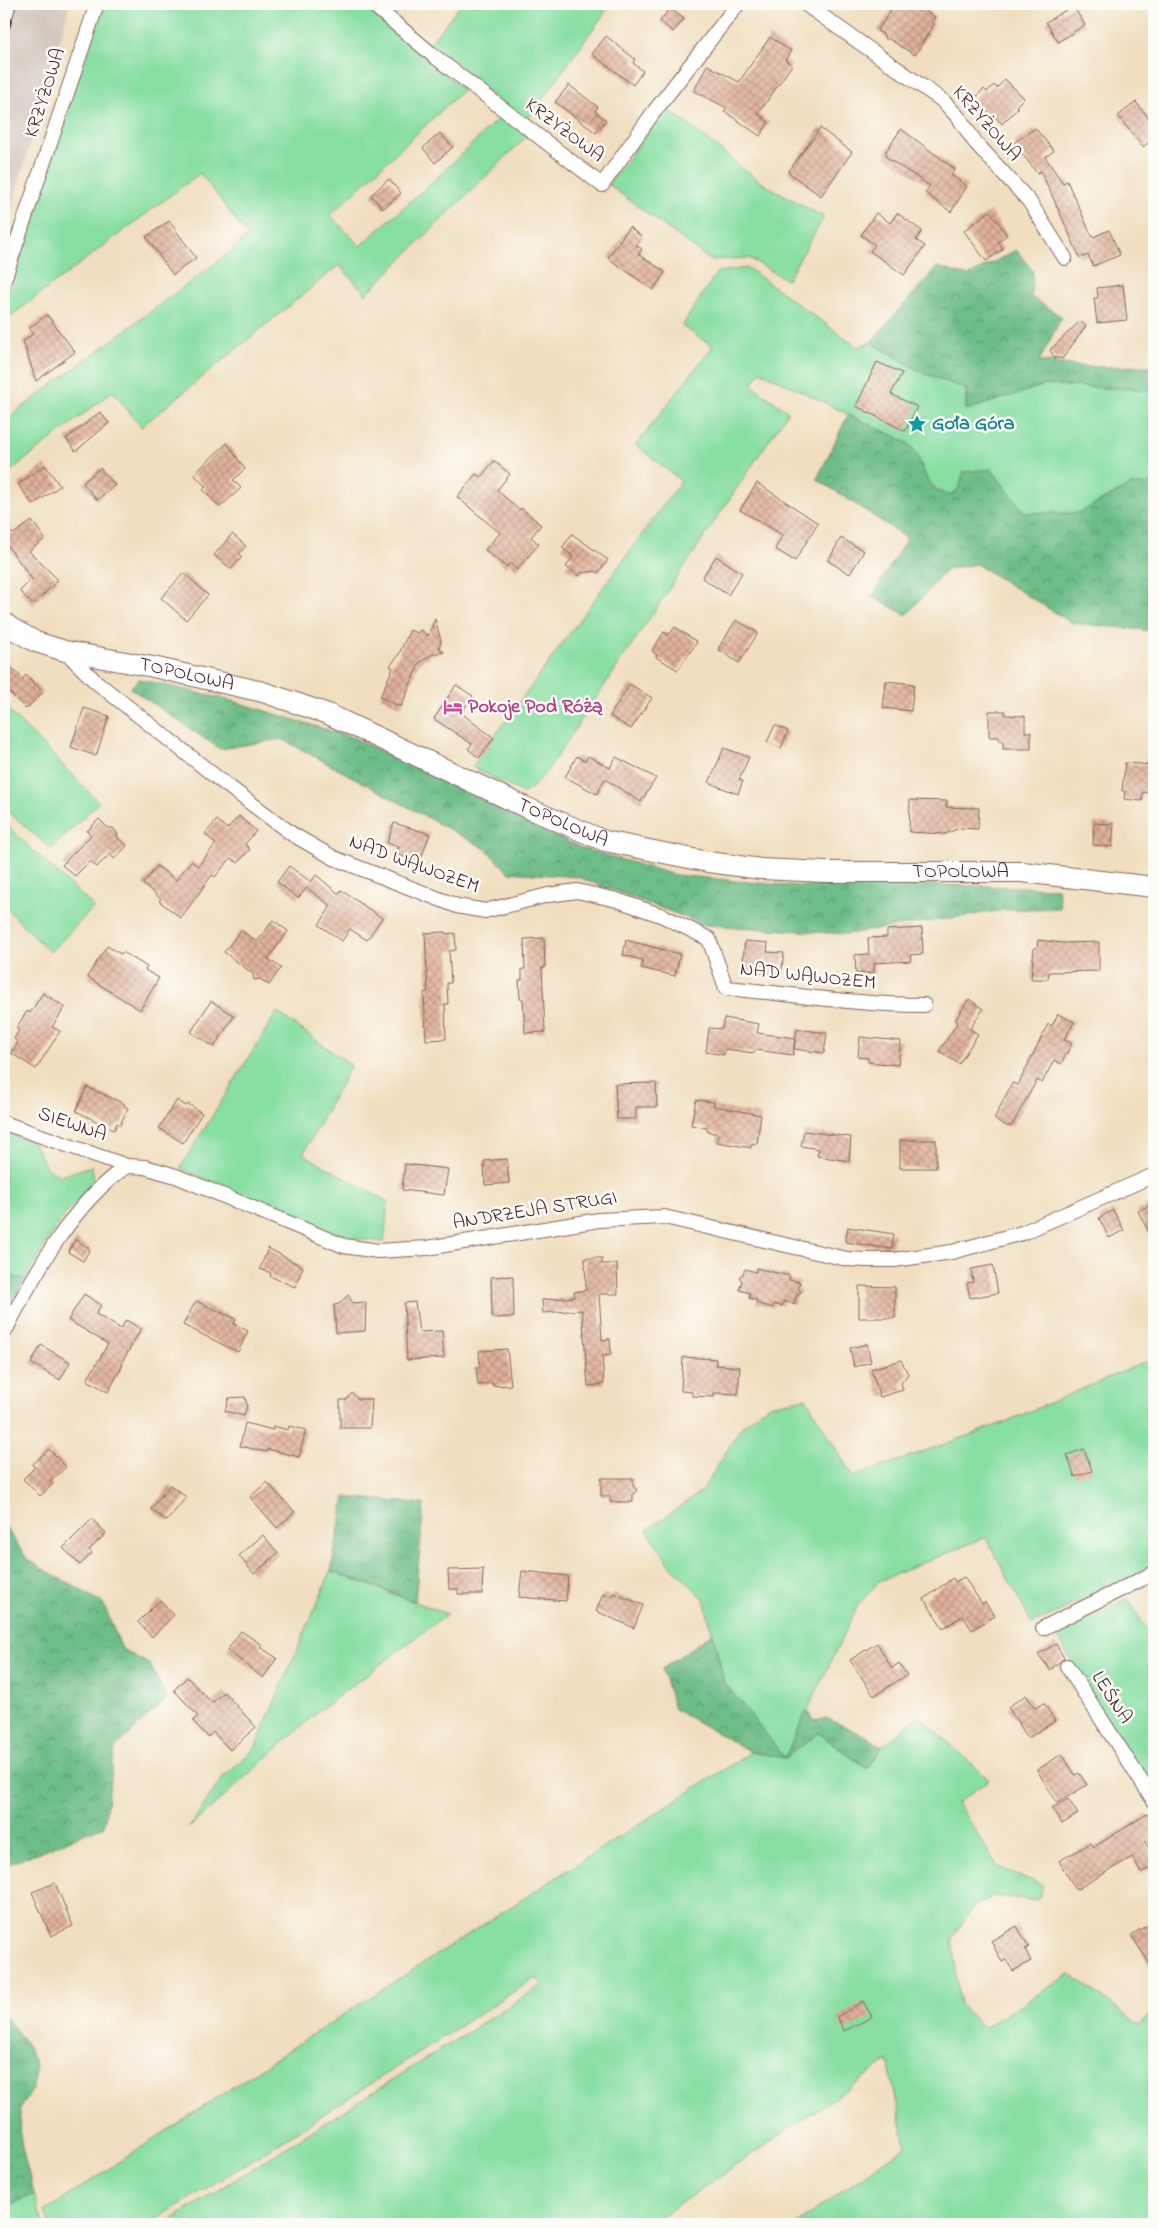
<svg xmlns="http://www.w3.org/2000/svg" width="1158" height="2228" viewBox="0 0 1158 2228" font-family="'Indie Flower',sans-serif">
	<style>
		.industrial { fill: #cec2b9 }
		.green { fill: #87dea2; stroke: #687e66 }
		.forest { fill: url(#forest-crowns); stroke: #5c6e5a }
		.building { fill: url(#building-cross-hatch) }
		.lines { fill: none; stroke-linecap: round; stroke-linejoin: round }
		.street-casing { stroke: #84625e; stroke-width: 16 }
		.secondary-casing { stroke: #84625e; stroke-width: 22 }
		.street { stroke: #fff; stroke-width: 14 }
		.secondary { stroke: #fff; stroke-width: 20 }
		.rail-casing { stroke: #4a1f2b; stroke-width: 5.5 }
		.rail { stroke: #fdfcf7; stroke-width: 4; stroke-dasharray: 11; stroke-linecap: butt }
		.labels { text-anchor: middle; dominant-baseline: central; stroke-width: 5; stroke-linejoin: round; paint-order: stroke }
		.street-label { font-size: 20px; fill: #4a1f2b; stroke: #fdfcf7 }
		.culture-label { font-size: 20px; font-weight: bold; fill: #0d838f; stroke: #fdfcf7; text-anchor: start }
		.hotel-label { font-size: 20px; font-weight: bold; fill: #b23c85; stroke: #fdfcf7; text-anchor: start }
	</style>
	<defs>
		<pattern id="forest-crowns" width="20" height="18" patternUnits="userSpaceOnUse" patternTransform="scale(1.25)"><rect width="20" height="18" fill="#6dbd88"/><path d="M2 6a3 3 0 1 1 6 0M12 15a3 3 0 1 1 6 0" fill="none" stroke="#5c996f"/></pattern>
		<pattern id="building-cross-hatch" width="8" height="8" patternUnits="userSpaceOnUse" patternTransform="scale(1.25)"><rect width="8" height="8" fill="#e0b299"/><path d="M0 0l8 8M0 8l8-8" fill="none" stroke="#b8907d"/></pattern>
	</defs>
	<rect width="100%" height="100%" fill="#fdfcf7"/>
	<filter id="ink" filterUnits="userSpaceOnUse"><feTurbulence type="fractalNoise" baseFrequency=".02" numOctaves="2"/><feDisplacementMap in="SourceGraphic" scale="10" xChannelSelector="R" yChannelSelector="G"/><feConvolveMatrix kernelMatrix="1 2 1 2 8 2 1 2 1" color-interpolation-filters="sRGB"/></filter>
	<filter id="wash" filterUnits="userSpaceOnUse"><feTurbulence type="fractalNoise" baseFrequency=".0096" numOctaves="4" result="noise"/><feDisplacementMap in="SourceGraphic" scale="20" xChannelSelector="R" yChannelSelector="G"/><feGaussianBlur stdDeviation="1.12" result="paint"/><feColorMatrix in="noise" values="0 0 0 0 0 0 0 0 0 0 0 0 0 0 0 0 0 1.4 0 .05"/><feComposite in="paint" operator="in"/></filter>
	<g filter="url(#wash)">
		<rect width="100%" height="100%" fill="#f0debe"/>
		<path class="industrial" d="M4,4H70L4,235Z"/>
		<g class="green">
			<path d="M101,4H366L463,90L330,215L360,246L441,174L501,116L528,135L366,294L339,265L141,427L113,391L4,476V421L221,259L248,236L200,173L4,321V304Z"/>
			<path d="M461,4H611L526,122L428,46Z"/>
			<path d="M667,108L762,183L824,217L787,280L749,258L710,260L608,184Z"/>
			<path d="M748,268L857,347L871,342L923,373L966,389V410L1045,385L1154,390V484L1131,485L1079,513H1025L991,469L960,486L954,493L950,495L941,493L927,480L918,457L909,444L760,371L752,385L788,412L547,771L531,789L523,793L472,767L681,481L636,445L713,346L682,326L717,272Z"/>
			<path d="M4,706L99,802L51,849L4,808Z"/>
			<path d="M4,823L94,907L50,952L4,906Z"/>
			<path d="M277,1012L351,1065L303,1154L388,1202L384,1242L339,1237L180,1168Z"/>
			<path d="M4,1132L34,1143L46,1168L60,1176L92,1166L94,1181L59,1222L25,1279L4,1275Z"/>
			<path d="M1154,1358V1567L1032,1624L986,1537L879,1581L858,1605L785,1757L819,1733L867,1769L882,1747L919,1716L989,1780L957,1803L998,1867L1043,1885L1038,1900L994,1896L974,1906L952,1938L960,2005L984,2028L1070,1974L1140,2026L1154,2008V2224H796L906,2146L888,2061L650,2224H165L544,1984L535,1978L238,2169L148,2224H49L45,2211L301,2042L751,1752L784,1758L724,1682L704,1599L671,1566L647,1530L702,1491L742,1426L769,1405L806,1398L853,1477L1003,1423Z"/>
			<path d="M331,1571L447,1614L316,1713L189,1828L223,1777L255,1748Z"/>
			<path d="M1127,1598L1154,1641V1794L1082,1680L1057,1636Z"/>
			<path d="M34,2194L43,2224H4V2208Z"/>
		</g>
		<g class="forest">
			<path d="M1016,250L1033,271L1031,297L1062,317L1039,361L1087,367L1154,366V390L1045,385L966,410V389L923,373L871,342L937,267L968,276Z"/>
			<path d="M848,415C861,421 901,437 910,445C925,460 922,492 948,494C960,496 961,481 963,472L991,469L1025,513H1079L1131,485L1154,484V631L1072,623L976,564L947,569L907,615L872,597L907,538L817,479Z"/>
			<path d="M139,679L233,701L354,738L581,848L675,875L790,886L936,885L1058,888L1060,908L1005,910L846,934L706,925L578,877L508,872L486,849L282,739L220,749L130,688Z"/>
			<path d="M4,1275L25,1279L4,1317Z"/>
			<path d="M345,1497L424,1504L415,1601L331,1571Z"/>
			<path d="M4,1525L28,1560L103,1603L122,1649L150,1665L167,1698L115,1748L104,1826L4,1866Z"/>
			<path d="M713,1633L724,1682L785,1758L807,1710L815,1721L826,1718L866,1736L882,1747L867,1769L819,1733L785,1758L751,1752L674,1709L662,1669Z"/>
			<path d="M4,2015C21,2037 42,2056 33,2086C30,2096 21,2104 20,2114C17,2139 28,2169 34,2194L4,2208Z"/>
		</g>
		<g id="blocks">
			<g class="building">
				<path d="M895,4H914L935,17L932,23L934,24L915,55L889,39H885L884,35L877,31Z"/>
				<path d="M1073,6L1085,25L1058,42L1046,22Z"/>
				<path d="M670,8L684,19L673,32L660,21Z"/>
				<path d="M606,36L635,59L633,63L643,71L633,85L592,54Z"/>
				<path d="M770,37L791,51L785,60L792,65L758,114L769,122L760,136L724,111L727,108L694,91L707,65L739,82Z"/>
				<path d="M1005,79L1024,98L1016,106L1018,108L1002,124L995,117L992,120L985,113L982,115L970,103L984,89L987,92L994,85L997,88Z"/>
				<path d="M569,85L598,107L595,111L606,120L596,133L555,102Z"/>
				<path d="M1136,102L1154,125V138L1143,147L1118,116Z"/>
				<path d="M820,128L852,152L821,196L788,172Z"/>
				<path d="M1035,128L1054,151L1045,157L1063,183L1067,181L1091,234L1093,237L1109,230L1120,255L1093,266L1088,255L1080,258L1041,171L1037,173L1014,143Z"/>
				<path d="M901,129L955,169L951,175L967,186L951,212L925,193L930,186L886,157V151Z"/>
				<path d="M440,133L453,147L435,163L423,148Z"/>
				<path d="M389,179L401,193L383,209L371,195Z"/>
				<path d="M990,211L1007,235L998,242L1003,249L986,261L964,231Z"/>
				<path d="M876,213L890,223L897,213L922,231L916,240L925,246L904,275L870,251L875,245L861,235Z"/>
				<path d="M169,221L196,258L173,275L146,237Z"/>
				<path d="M629,227L642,237L636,245L642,249L638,254L665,272L653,290L608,258Z"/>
				<path d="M1123,285L1127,320L1097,323L1094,298H1098L1097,288Z"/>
				<path d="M47,315L75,352L36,381L23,341L33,334L29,328Z"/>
				<path d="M1080,321L1086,326L1062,359L1054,357L1050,350Z"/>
				<path d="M877,362L902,373L891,394L917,407L905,431L856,406Z"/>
				<path d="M100,412L109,423L76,451L66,439Z"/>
				<path d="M227,443L245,469L233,480L241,488L220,507L203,490L206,487L194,474Z"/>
				<path d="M494,461L510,474L497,490L519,510L521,508L541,525L531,537L539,544L517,570L510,563L506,567L485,550L500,533L457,497L476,474L481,477Z"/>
				<path d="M45,465L60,486L33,505L18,484Z"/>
				<path d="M100,468L115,485L97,500L83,483Z"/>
				<path d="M757,483L818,523L795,561L775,549L783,535L740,510Z"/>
				<path d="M32,521L45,539L29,551L58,580L33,605L20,591L32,579L4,541V525L13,534Z"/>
				<path d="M232,534L246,546L239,554L242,557L231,569L214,555Z"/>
				<path d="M572,534L608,560L598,573L595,571L581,573L579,576L566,567L573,556L562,548Z"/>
				<path d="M841,538L864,551L850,574L828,561Z"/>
				<path d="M716,556L742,573L728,595L702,578Z"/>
				<path d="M184,573L208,595L186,620L161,598Z"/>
				<path d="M435,619L441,641L439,648L444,652L433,654L419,663L401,707L380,697L393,668L390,666L398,656L410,630L417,633L421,630L428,636Z"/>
				<path d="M736,620L758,633L739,663L718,649Z"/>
				<path d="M675,627L697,642L678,670L656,657L657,655L652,651L664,632L669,635Z"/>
				<path d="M4,660L23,679L26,675L43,692L26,709L4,687Z"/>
				<path d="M886,681L914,684L911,711L883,708Z"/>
				<path d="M630,684L652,698L631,729L610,716Z"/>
				<path d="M456,685L473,696L461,713L494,738L479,758L468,749L472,744L434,719Z"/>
				<path d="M84,708L109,716L96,756L71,747Z"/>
				<path d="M989,711H1005V715L1025,716V732H1031V749H1003V741H999V737H989Z"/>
				<path d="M775,725L788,731L781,748L767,742Z"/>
				<path d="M724,748L749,757L739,780L743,781L738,794L709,783Z"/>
				<path d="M577,756L585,761L588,756L610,768L616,757L656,778L641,802L605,779L597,794L565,777Z"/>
				<path d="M1125,763L1154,765V781L1150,780V793L1143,792L1142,801L1124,799L1125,791H1122Z"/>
				<path d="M910,800L947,801L946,807L979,808L978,829L960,828L945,834L909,832Z"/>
				<path d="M239,816L256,831L245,844L250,849L238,863L231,858L215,877L212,875L181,918L159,901L161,899L143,884L157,866L176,880L191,861L198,866L216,844L205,834L217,820L227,829Z"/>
				<path d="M99,819L108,828H113L117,833L118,838L127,846L114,859L110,854L97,867L90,861L75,876L62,865L91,835L87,831Z"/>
				<path d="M394,823L430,834L419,863L396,854L399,847L387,843Z"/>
				<path d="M1094,823L1114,824L1112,847L1093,845Z"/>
				<path d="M289,866L311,882L316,875L339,894L341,890L382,918L367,940L350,929L342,941L319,925L331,906L307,888L298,898L277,882Z"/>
				<path d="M273,920L288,931L268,959L281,968L269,985L260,979L254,980L253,974L224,952L241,930L257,942Z"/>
				<path d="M922,928L923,954L910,955L911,961L874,963V973L856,974L855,955L869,954L868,938L887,937V930Z"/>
				<path d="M445,932V934L455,933L456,950L449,951L451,983H447L448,1004H445L446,1039L426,1040L424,992H428L425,933Z"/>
				<path d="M544,938L545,968H542L545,1032L525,1033L523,999H520L519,980H522V969H525L524,939Z"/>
				<path d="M626,940L680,954L675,976L641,968L643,960L623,955Z"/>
				<path d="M1038,940L1063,943L1099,942V971L1049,972L1048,979H1031L1034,948H1037Z"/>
				<path d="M745,941L768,943L767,952L784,953L781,975L742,971Z"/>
				<path d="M107,946L121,954L123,952L147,967L145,970L159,978L140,1010L87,977Z"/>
				<path d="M43,993L65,1007L52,1027L60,1031L36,1069L11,1053L18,1042L14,1039L19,1030L16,1028L27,1011L30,1013Z"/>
				<path d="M969,999L983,1009L970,1029L978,1034L959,1064L939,1051L958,1022L955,1020Z"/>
				<path d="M211,1001L234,1016L214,1047L191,1032Z"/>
				<path d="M1058,1014L1074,1022L1064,1040L1072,1043L1061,1064L1054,1060L1042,1083L1037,1080L1011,1127L1009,1125L1008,1127L994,1119L1012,1083L1018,1085L1048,1024L1052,1026Z"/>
				<path d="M724,1018L759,1024L757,1033L795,1038L793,1055L755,1050L754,1053L725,1049L724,1055L706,1052L709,1028L722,1029Z"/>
				<path d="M797,1029L827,1033L824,1053L794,1049Z"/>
				<path d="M860,1037L901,1041L898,1065L868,1062V1058L858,1057Z"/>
				<path d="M656,1083L657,1107H636V1119H617L615,1084Z"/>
				<path d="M87,1087L125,1104L124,1106L128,1108L120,1125L117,1123L114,1130L76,1111Z"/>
				<path d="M177,1100L186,1106L188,1104L202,1113L183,1143L159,1128Z"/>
				<path d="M696,1100L714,1102V1106L761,1115L757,1143L751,1144V1148L717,1142L718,1134L707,1131V1128L691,1125Z"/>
				<path d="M804,1131L851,1137L849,1161L817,1156L819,1149L801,1146Z"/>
				<rect x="900" y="1140" width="36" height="28"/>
				<path d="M507,1159L509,1183L485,1185L484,1161Z"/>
				<path d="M405,1164L448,1169L444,1195L402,1190Z"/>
				<path d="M1154,1203V1243L1138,1211Z"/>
				<path d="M1113,1210L1124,1230L1109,1238L1099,1218Z"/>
				<path d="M848,1227L894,1234L892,1249L845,1242Z"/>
				<path d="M76,1239L90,1249L83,1261L68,1252Z"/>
				<path d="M268,1248L303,1267L295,1287L270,1276L271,1273L260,1269Z"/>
				<path d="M585,1258H602V1264H617L618,1294H599L602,1340L610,1339L611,1355L602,1356L604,1384L588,1386L582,1310L543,1313L542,1300L575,1297L574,1292L586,1290Z"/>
				<path d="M993,1265L998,1293L970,1298L967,1283L973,1282L971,1269Z"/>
				<path d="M756,1268L790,1276L789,1280L800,1282L798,1288L801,1292L797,1295L794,1304L784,1301L782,1306L774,1304L773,1308L756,1303L757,1300L749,1298L750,1293L739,1290L742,1281L739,1277L743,1274L745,1269L756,1272Z"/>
				<path d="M513,1276L514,1317L492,1318L491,1277Z"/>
				<path d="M859,1286L895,1287V1318H859Z"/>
				<path d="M84,1294L101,1305L96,1314L121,1329L126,1320L141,1329L121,1364L123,1365L108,1392L87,1380L108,1344L68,1320Z"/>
				<path d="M348,1295L353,1303L366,1302L365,1331L336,1333L334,1305L339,1304Z"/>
				<path d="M196,1301L236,1319L234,1324L248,1331L238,1352L183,1325Z"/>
				<path d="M415,1302L419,1332L442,1331L444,1358L407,1360L404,1303Z"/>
				<path d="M867,1344L871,1362L854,1367L850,1348Z"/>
				<path d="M41,1345L70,1362L60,1380L31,1363Z"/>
				<path d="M507,1349L511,1385L493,1386L492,1383L478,1385L476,1367H480L479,1351Z"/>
				<path d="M683,1357L716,1359V1365L740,1367L738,1394L714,1393V1397L692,1396V1392L681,1391Z"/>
				<path d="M901,1360L908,1374L901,1383L903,1390L880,1397L871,1369Z"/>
				<path d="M352,1393L358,1399H372L370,1428H340V1400H346Z"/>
				<path d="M245,1397L247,1405L244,1416L225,1411L229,1398Z"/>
				<path d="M245,1423L273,1430V1426L288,1430L289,1426L306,1430L299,1457L268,1449L267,1452L240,1446Z"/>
				<path d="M49,1449L66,1467L50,1482L53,1484L40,1496L23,1479L35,1467L32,1465Z"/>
				<path d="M1084,1449L1092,1471L1075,1477L1067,1455Z"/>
				<path d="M601,1478H633V1486L637,1490L633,1494V1502H610V1496H601Z"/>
				<path d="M267,1482L295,1512L277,1528L250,1497Z"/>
				<path d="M170,1485L186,1497L167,1521L151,1509Z"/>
				<path d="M92,1519L106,1533L89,1550L92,1553L80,1565L63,1548Z"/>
				<path d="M263,1535L278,1553L254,1574L239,1556Z"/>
				<path d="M483,1569L482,1594H458V1589H449L448,1570Z"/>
				<path d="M522,1571L568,1576L566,1601L519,1597Z"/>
				<path d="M964,1577L982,1604L985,1602L995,1616L972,1630L963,1616L943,1628L924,1599L953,1578L955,1582Z"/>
				<path d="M613,1593L643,1605L634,1628L596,1611L603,1594L612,1597Z"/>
				<path d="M160,1600L174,1615L152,1637L138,1622Z"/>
				<path d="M241,1631L262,1645L260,1647L277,1658L263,1678L227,1650Z"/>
				<path d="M877,1643L892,1668L899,1663L907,1675L874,1696L850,1660Z"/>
				<path d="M1056,1644L1064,1658L1050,1670L1038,1654Z"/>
				<path d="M187,1677L212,1703L224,1692L256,1727L230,1750L213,1732L208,1737L193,1721L198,1716L174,1690Z"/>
				<path d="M1026,1695L1035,1708L1044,1703L1055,1721L1028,1738L1008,1707Z"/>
				<path d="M1062,1754L1075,1775L1079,1773L1087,1785L1057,1803L1037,1770Z"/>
				<path d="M1068,1799L1078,1814L1062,1824L1052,1808Z"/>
				<path d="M1147,1814L1154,1826V1837L1145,1842L1154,1857V1865L1141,1873L1132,1857L1076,1890L1059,1861L1091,1843L1094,1847Z"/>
				<path d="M55,1883L73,1926L51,1936L32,1892Z"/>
				<path d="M1154,1921V1970L1131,1935Z"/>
				<path d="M1017,1926L1029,1947L1025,1949L1031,1961L1013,1971L1006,1960L1002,1962L991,1941Z"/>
				<path d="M863,2001L872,2017L844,2031L837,2017Z"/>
			</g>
		</g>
	</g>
	<g filter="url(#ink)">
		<use href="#blocks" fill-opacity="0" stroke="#84625e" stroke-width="1"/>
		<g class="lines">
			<g class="street-casing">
				<g id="street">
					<path d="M372,4L434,56L602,185L653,113L738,4"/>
					<path d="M805,4L943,101L959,118L975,142L1029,201L1065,258"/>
					<path d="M4,280L97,4"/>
					<path d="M65,651L95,681L220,780L292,834L334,858L457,906L485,911L548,895L577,891L617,900L663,916L709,939L726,988C792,994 858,1005 924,1005"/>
					<path d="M4,1123L127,1166L145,1167L176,1176L344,1246L378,1251L427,1248L599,1220L664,1217L847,1259L866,1260H894L952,1252L1022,1233L1154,1175"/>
					<path d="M4,1333C33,1276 73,1202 127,1166"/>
					<path d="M1043,1628L1154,1573"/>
					<path d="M1067,1666L1154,1801"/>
				</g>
			</g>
			<g class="secondary-casing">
				<g id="secondary">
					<path id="s1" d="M4,622L11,628L36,642L65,651L153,667L263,692L328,714L525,807L605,841L708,862L761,869L825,872H1022L1154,887"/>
				</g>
			</g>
			<use href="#street" class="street"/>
			<use href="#secondary" class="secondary"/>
			<g class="rail-casing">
				<path id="rail" d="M4,39L14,4"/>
			</g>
			<use href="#rail" class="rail"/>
		</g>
	</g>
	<defs>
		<g id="sight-bare" transform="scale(1.5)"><path d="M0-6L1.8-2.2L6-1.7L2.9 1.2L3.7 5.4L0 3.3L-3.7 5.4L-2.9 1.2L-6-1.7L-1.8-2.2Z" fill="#0f9aa8" stroke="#fdfcf7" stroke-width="2.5" paint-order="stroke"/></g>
		<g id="hotel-bare" transform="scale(1.5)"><path d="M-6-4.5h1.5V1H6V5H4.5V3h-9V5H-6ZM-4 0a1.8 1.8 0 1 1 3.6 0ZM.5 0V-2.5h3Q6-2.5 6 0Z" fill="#d1479c" stroke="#fdfcf7" stroke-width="2.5" paint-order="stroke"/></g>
	</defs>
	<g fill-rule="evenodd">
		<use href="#sight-bare" x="917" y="424"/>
		<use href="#hotel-bare" x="453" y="707"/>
	</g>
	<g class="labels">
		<g class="street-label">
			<text transform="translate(46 93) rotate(-72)">KRZYŻOWA</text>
			<text transform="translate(986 124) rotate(49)">KRZYŻOWA</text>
			<text transform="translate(564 131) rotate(37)">KRZYŻOWA</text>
			<text stroke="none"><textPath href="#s1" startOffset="192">TOPOLOWA</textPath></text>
			<text stroke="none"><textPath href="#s1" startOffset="598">TOPOLOWA</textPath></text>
			<text transform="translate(414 865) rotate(20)">NAD WĄWOZEM</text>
			<text stroke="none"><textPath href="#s1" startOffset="1002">TOPOLOWA</textPath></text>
			<text transform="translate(808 977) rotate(6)">NAD WĄWOZEM</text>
			<text transform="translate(72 1125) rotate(19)">SIEWNA</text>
			<text transform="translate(535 1211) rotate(-9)">ANDRZEJA STRUGI</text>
			<text transform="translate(1111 1698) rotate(57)">LEŚNA</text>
		</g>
		<g class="culture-label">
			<text x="932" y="424">Goła Góra</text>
		</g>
		<g class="hotel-label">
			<text x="468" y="707">Pokoje Pod Różą</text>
		</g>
	</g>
	<rect width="1158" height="2228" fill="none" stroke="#fdfcf7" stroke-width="20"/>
</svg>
